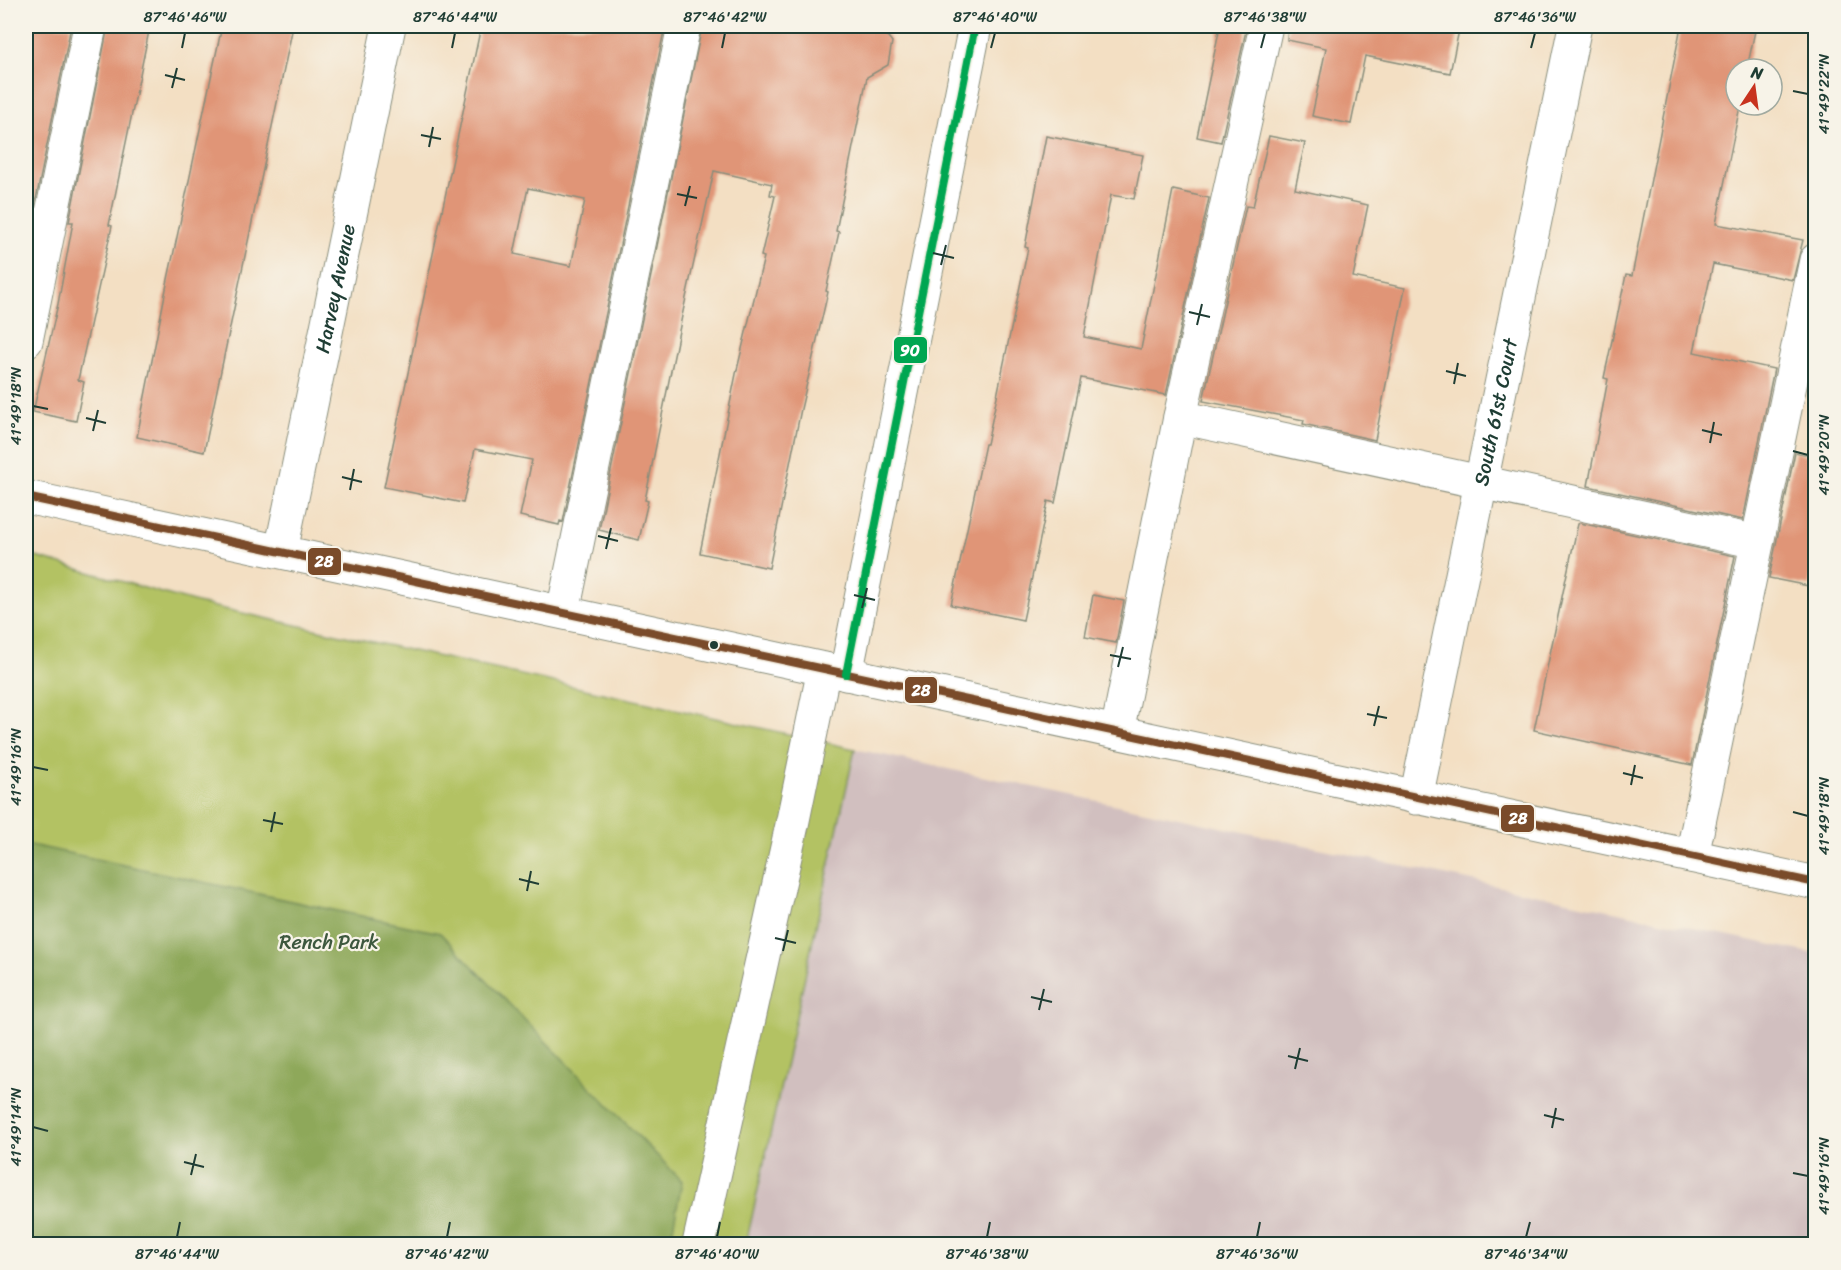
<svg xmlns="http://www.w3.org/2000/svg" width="1841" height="1270" viewBox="0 0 1841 1270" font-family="Sriracha,sans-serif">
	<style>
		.industrial { fill: #d1bfbf }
		.green { fill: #b3c264; stroke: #69804c; stroke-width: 1.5 }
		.forest { fill: #8ea85a; stroke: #567247; stroke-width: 1.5 }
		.building { fill: #e09577; fill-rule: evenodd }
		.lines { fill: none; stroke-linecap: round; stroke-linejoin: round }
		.minor-casing { stroke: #898e7c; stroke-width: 35 }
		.major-casing { stroke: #898e7c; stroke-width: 35 }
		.minor { stroke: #fff; stroke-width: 33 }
		.major { stroke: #fff; stroke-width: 33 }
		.bus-1-casing { stroke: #f7f3e8; stroke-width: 12 }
		.bus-2-casing { stroke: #f7f3e8; stroke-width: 12 }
		.bus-1 { stroke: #7a4b2a; stroke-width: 8 }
		.bus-2 { stroke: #00a651; stroke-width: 8 }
		.ticks { fill: none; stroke: #1f3d34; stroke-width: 2 }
		.bus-dot { fill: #1f3d34; stroke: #f7f3e8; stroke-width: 2 }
		.labels { text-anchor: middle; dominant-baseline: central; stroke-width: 4.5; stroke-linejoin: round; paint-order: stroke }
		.street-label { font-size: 20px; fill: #1f3d34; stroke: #f7f3e8 }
		.park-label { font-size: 20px; fill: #3d583e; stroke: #f7f3e8 }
		.line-badge { stroke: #f7f3e8; stroke-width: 2 }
		.badge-label { font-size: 16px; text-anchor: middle; font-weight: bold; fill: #fff }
		.neatline { fill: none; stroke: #1f3d34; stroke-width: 2 }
		.ticks-label { font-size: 15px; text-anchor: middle; fill: #1f3d34 }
	</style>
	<rect width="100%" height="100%" fill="#f7f3e8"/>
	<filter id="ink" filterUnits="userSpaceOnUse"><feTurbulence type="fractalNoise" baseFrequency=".0167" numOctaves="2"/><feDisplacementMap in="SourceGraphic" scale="12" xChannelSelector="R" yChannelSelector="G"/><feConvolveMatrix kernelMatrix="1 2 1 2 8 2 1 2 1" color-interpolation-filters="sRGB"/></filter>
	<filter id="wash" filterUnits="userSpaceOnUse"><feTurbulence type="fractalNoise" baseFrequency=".008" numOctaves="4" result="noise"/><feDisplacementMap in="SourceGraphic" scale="24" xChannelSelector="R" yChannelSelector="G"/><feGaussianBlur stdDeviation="1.35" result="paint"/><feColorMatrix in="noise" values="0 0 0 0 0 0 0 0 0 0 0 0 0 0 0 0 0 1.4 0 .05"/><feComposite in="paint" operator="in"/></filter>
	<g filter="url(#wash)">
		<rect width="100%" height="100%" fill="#f3dfc3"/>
		<path class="industrial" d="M855,749L1815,954V1244H746Z"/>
		<path class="green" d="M26,554L197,603L855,749L746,1244H26Z"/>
		<path class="forest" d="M26,844L440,933L682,1181L670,1244H26Z"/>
		<g id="blocks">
			<g class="building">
				<path d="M26,26H71L33,214L26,212Z"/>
				<path d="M108,26H150L109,225L112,226L78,380L84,382L76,421L33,412L58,304L73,222H69Z"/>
				<path d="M222,26H293L204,452L137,437L167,284Z"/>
				<path d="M481,26H665L563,522L560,521L559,525L520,516L532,460L475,449L463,503L384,487ZM528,188L585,200L571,266L514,254Z"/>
				<path d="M702,26H862L882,29L892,42L888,65L867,77L836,231L839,232L826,291L828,292L801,409L769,568L700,553L736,374L764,257L761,256L775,196L770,195L772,184L714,171L682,316L645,500L648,501L639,540L599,530Z"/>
				<path d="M1220,26H1247L1221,142L1197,137Z"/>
				<path d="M1288,26H1439L1459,30L1450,73L1365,56L1351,124L1312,116L1326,48L1287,40Z"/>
				<path d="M1681,26H1756L1747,69H1736V105H1739V111L1716,224L1803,240L1793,280L1713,264L1694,352L1774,369L1743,520L1588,486L1608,379L1604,378L1626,275L1632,276Z"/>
				<path d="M1046,136L1143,155L1134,199L1111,195L1084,337L1141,349L1173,190L1209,198L1166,395L1081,378L1055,503L1048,501L1023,620L951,605L985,444H987L1028,248L1025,247Z"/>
				<path d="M1269,136L1305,143L1295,189L1368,205L1353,277L1405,288L1375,440L1303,424L1304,420L1203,401L1246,206L1253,207Z"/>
				<path d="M1795,452L1815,456V555L1809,586L1769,578Z"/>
				<path d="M1580,523L1735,556L1692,765L1534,730L1566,578L1578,524Z"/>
				<path d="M1093,595L1124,601L1116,643L1085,637Z"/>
			</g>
		</g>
	</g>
	<g filter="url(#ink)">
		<use href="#blocks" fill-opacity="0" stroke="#898e7c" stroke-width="1.5"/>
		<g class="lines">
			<g class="minor-casing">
				<g id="minor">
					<path d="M26,341L90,26"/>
					<path d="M1180,417L1757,542"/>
					<path id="s1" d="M281,551L389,26"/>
					<path d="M563,612L684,26"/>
					<path d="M846,674L975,26"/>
					<path d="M1117,732L1180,417L1266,26"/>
					<path id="s2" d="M1416,798L1575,26"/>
					<path d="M1692,856L1816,260"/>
					<path d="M699,1244L792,825L824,669"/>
				</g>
			</g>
			<g class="major-casing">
				<path id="major" d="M26,497L1816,883"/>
			</g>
			<use href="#minor" class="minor"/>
			<use href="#major" class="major"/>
			<g class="bus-1-casing">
				<path id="bus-1" d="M26,497L1816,883"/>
			</g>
			<g class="bus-2-casing">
				<path id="bus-2" d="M846,674L975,26"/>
			</g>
			<use href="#bus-1" class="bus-1"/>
			<use href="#bus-2" class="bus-2"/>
		</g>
	</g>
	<path class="ticks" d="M182,48L185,33M452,48L455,33M722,48L725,33M991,48L995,33M1261,48L1265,33M1531,48L1535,33M165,75L185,80M172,88L177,68M1793,91L1808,94M421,135L441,139M429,147L433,127M677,194L697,198M685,206L690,186M933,253L954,258M941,265L946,245M1189,312L1210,317M1197,325L1202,304M1446,371L1466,376M1454,384L1458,363M33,406L48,409M86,418L106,423M1702,430L1722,435M93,431L98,410M1710,443L1714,422M1793,451L1808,455M342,477L362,482M350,490L354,469M598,536L618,541M606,549L611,528M854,595L875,600M862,608L867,588M1110,655L1131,659M1118,667L1123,647M1367,714L1387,718M1374,726L1379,706M33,767L48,770M1623,773L1643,778M1631,785L1635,765M1793,812L1808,816M263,820L283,824M271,832L275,812M519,879L539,884M527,891L531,871M775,938L796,943M783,951L788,930M1031,997L1052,1002M1039,1010L1044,989M1288,1056L1308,1061M1295,1069L1300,1048M1544,1115L1564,1120M33,1127L48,1131M1552,1128L1556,1108M184,1162L204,1167M1793,1173L1808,1176M191,1175L196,1154M177,1237L180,1222M447,1237L450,1222M717,1237L720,1222M987,1237L990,1222M1257,1237L1260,1222M1526,1237L1530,1222"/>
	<circle class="bus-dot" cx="714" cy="645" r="5"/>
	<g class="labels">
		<g class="street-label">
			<text stroke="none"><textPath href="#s1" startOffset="268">Harvey Avenue</textPath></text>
			<text stroke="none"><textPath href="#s2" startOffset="394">South 61st Court</textPath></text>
		</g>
		<g class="park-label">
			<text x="329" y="942">Rench Park</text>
		</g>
	</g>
	<g class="line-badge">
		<rect x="893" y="336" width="35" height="28" rx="6" fill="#00a651"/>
		<rect x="307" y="547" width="35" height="29" rx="6" fill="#7a4b2a"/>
		<rect x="904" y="676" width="34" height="28" rx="6" fill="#7a4b2a"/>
		<rect x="1500" y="804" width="35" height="29" rx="6" fill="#7a4b2a"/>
	</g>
	<g class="badge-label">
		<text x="910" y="356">90</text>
		<text x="324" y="567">28</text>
		<text x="921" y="696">28</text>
		<text x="1518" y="824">28</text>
	</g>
	<rect width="1841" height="1270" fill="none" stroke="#f7f3e8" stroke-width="66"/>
	<g transform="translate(1754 87) rotate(13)"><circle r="28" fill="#f7f3e8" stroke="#a1aaa0" stroke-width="1.5"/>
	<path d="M0-4.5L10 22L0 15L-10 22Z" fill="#c8321e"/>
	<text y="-9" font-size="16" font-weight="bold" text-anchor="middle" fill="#1f3d34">N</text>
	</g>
	<rect x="33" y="33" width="1775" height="1204" class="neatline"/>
	<g class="ticks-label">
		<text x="185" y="22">87°46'46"W</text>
		<text x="455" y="22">87°46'44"W</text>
		<text x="725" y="22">87°46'42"W</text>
		<text x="995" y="22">87°46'40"W</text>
		<text x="1265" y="22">87°46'38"W</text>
		<text x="1535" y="22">87°46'36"W</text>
		<text transform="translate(1824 94) rotate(-90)" y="5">41°49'22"N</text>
		<text transform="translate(16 406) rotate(-90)" y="5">41°49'18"N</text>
		<text transform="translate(1824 455) rotate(-90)" y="5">41°49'20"N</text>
		<text transform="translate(16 767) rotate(-90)" y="5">41°49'16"N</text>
		<text transform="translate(1824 816) rotate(-90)" y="5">41°49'18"N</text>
		<text transform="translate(16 1127) rotate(-90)" y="5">41°49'14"N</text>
		<text transform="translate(1824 1176) rotate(-90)" y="5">41°49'16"N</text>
		<text x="177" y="1259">87°46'44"W</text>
		<text x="447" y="1259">87°46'42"W</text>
		<text x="717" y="1259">87°46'40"W</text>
		<text x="987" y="1259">87°46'38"W</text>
		<text x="1257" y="1259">87°46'36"W</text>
		<text x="1526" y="1259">87°46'34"W</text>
	</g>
</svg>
